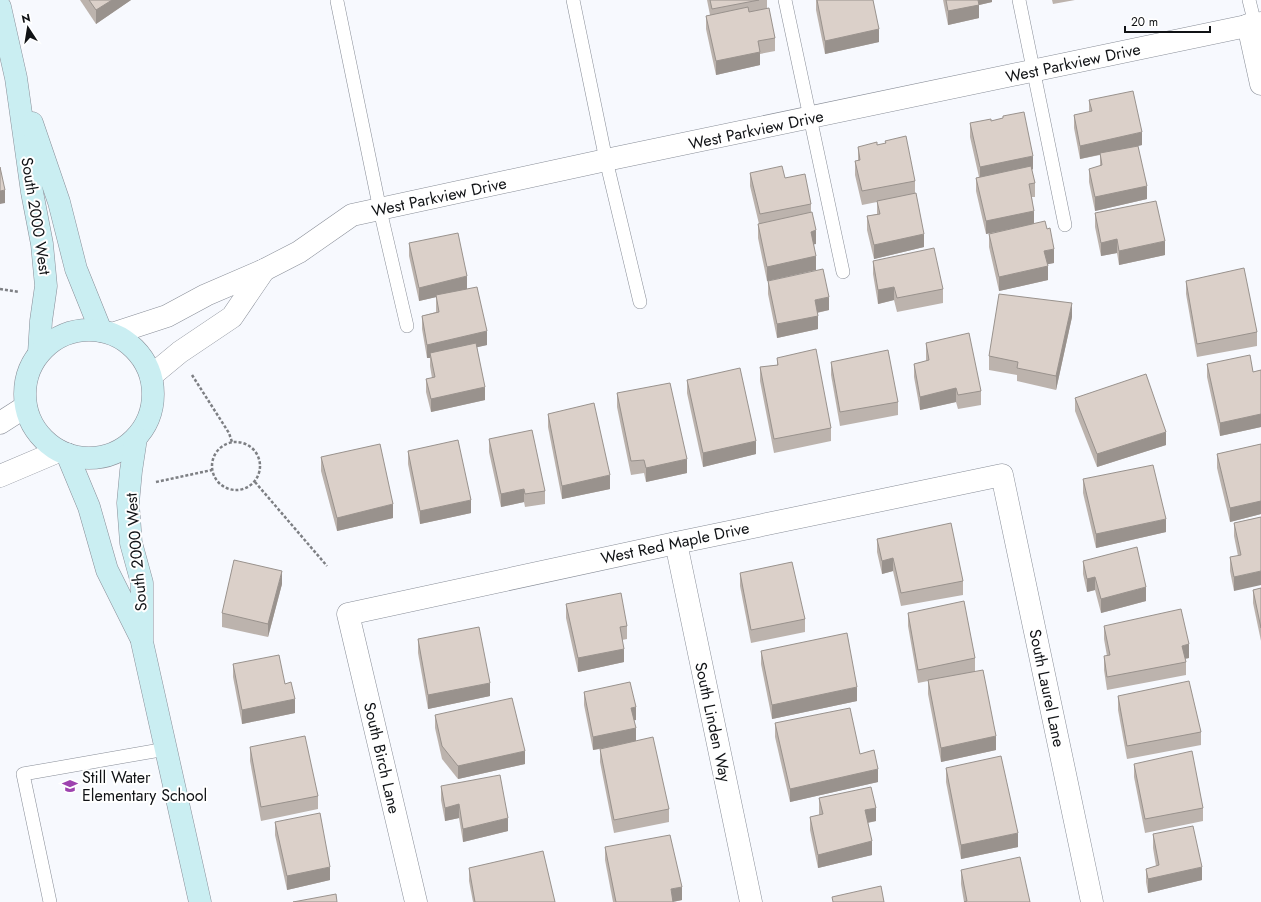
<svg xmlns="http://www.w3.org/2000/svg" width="1261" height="902" viewBox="0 0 1261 902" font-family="Jost,sans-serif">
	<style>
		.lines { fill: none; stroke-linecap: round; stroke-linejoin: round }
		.lane-casing { stroke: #898e98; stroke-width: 14 }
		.street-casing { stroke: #898e98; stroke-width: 23 }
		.secondary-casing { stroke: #898e98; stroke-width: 23 }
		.path { stroke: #7d7f83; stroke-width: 2.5; stroke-dasharray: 3 2; stroke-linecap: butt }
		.lane { stroke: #fff; stroke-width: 13 }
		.street { stroke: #fff; stroke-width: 22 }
		.secondary { stroke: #caeef2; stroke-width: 22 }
		.wall { fill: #bcb3ad }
		.shaded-wall { fill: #99928d }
		.building { fill: #dbd0c9; stroke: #99928d }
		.labels { text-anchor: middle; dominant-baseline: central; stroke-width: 4; stroke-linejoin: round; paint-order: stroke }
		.street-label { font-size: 16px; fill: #101215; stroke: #fff }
		.poi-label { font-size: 16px; fill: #101215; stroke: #fff; text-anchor: start }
	</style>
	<rect width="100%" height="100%" fill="#f7f9fe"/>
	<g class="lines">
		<g class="lane-casing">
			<g id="lane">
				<path d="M573,0L606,160L640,302"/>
				<path d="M785,0L843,272"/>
				<path d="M1019,0L1065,225"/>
				<path d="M1249,0L1255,24"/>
				<path d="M337,1L380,210L407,326"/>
				<path d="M50,902L23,774L166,749"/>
			</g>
		</g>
		<g class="street-casing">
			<g id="street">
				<path d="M1248,25L1261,84"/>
				<path d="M115,333L167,316L206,295L264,270L299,252L352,215L606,160L1261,23"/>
				<path d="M151,376L180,352L232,317L264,270"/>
				<path d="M0,423L25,407"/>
				<path d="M0,476L59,451"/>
				<path d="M676,543L751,902"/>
				<path d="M416,902L348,614L676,543L1002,475L1092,902"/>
			</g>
		</g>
		<g class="secondary-casing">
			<g id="secondary">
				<path d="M0,7L16,78L32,192L42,244L46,286L41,321L39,353"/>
				<path d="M32,123L59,202L76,269L101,331"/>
				<circle cx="89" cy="394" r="64"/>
				<path d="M136,438L131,471L128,503L131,543L142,583V642L200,902"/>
				<path d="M67,454L89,507L107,570L140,636"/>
			</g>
		</g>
		<g class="path">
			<path d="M0,289L19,292"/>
			<path d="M192,375L229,433L232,442"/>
			<circle cx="236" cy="466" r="24"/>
			<path d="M156,482L212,470"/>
			<path d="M255,482L327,566"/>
		</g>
		<use href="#lane" class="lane"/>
		<use href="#street" class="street"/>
		<use href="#secondary" class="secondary"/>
	</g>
	<g class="wall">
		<path d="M80,0H131L96,24Z"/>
		<path d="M707,0H767V8L775,38V51L760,54V65L716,75L706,29V16L710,15Z"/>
		<path d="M816,0H873L879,42L825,54L816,10Z"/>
		<path d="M943,0H992V2L979,5V18L948,25Z"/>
		<path d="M1052,0H1075L1053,4Z"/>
		<path d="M1089,100L1142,145L1138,146L1147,199L1095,211L1089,182V169L1100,166V155L1080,159L1074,128V115L1089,112Z"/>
		<path d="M1003,116L1033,169L1032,170L1035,183V197H1032L1034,224L1054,263L1047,264L1048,280L999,291L989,247V234L996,232L986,234L976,191V178L979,177L970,137V123L991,121L1003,119Z"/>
		<path d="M885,141L915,181V193L924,247L874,259L867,230V216L877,214V202L862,205L855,175V161H858V147L877,145L885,144Z"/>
		<path d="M750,173L785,178L811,204V213L816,244H814L816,270L767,281L758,238V224H759L750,186Z"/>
		<path d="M1095,213L1165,255L1119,265L1117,253L1101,256L1095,227Z"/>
		<path d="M409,243L467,289L487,345L477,347L485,400L431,412L426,392V379L432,378L430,366V358H427L422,329V316L436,312V297L419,301L409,256Z"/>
		<path d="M873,261L943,289V303L897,312L894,300L878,304L873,274Z"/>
		<path d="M768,281L829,310L817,313L818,329L777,338L768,294Z"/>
		<path d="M1186,281L1257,332V346L1197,357L1186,294Z"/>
		<path d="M1072,317L1056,390L1017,381V375L989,370V356Z"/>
		<path d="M926,343L981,391V405L958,409L956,402L920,410L914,377V364L926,361Z"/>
		<path d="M777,358L831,428V441L774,453L760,381V367L777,365Z"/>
		<path d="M831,362L898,402V415L840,426L831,375Z"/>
		<path d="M1207,364L1253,372L1261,370V427L1220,436L1207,377Z"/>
		<path d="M687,380L756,454L703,467L687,393Z"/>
		<path d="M617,393L687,473L646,482L644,473L631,475L617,407Z"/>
		<path d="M1075,398L1166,445L1097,467L1075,411Z"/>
		<path d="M548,414L610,489L562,499L548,427Z"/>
		<path d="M489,439L545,491V504L525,507L524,502L501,507L489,452Z"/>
		<path d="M1261,444V514L1230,522L1217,468V454Z"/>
		<path d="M408,451L471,513L420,524L408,464Z"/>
		<path d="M321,457L393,518L337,531L321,471Z"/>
		<path d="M1083,479L1166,532L1096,548L1083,493Z"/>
		<path d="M1261,517L1234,591L1230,571V557L1238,556L1234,536V523Z"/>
		<path d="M877,539L963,581V595L901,606L893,571L882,574L877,552Z"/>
		<path d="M1083,561L1146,601L1101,613L1095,590L1087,592L1083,574Z"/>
		<path d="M740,573L805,619V632L751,643L740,586Z"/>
		<path d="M282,584L268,637L222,627V613Z"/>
		<path d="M1261,588V641L1253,603V590Z"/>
		<path d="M566,604L627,626V639L622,640L624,662L578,672L566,618Z"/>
		<path d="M908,613L975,658V672L996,750L941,762L928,694V681L918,683L908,626Z"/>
		<path d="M1104,626L1189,658L1185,659L1186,662V675L1107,690L1104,670V656H1107L1104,639Z"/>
		<path d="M418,639L490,696L428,709L418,653Z"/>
		<path d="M761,651L857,701L772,719L761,664Z"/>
		<path d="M233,664L285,684L295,713L242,724L233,677Z"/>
		<path d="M584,692L636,720H634L636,741L669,809V822L614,833L600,762V749L593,750L584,705Z"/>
		<path d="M1118,696L1201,732V745L1127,759L1118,710Z"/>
		<path d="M435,715L525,764L458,779L442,759L435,728Z"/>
		<path d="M775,723L860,754L878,782L790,802L775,737Z"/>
		<path d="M250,747L318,796V809L261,821L250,761Z"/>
		<path d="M1134,764L1203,808V821L1145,833L1134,777Z"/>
		<path d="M946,768L1018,847L961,859L946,782Z"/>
		<path d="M441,786L508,831L463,842L459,818L445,821L441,800Z"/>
		<path d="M819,798L876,821L868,823L872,855L818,868L810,830V817L819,815Z"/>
		<path d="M275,822L330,880L287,890L275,835Z"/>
		<path d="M1153,834L1202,880L1148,893L1146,882V869L1156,866L1153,848Z"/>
		<path d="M605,847L682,900L673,902H613L605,860Z"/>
		<path d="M469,868L555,902H473L469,881Z"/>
		<path d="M961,870L1030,902H964L961,884Z"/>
	</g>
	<g class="shaded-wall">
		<path d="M112,0H131L96,24V10Z"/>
		<path d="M977,0H992V2L979,5V18L948,25V11Z"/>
		<path d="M879,29V42L825,54V41Z"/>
		<path d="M760,52V65L716,75V61Z"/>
		<path d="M1142,132V145L1080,159V146Z"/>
		<path d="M1033,156V169L980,181V167Z"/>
		<path d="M1147,186V199L1095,211V197Z"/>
		<path d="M5,190V203L0,204V191Z"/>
		<path d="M1034,211V224L986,234V221Z"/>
		<path d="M816,230V244L811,245V232Z"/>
		<path d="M924,234V247L874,259V245Z"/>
		<path d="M1117,239V253L1101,256V243Z"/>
		<path d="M1165,241V255L1119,265V251Z"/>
		<path d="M1054,249V263L1044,265V251Z"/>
		<path d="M816,256V270L767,281V267Z"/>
		<path d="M1048,266V280L999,291V277Z"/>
		<path d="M467,276V290L419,301V288Z"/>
		<path d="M894,287V300L878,304V290Z"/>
		<path d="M829,297V310L815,313V300Z"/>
		<path d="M1072,303V317L1056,390V376Z"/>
		<path d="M818,316V329L777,338V324Z"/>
		<path d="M487,331V345L431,358L430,353V358H427V345Z"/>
		<path d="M485,387V400L431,412V399Z"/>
		<path d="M956,388V402L920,410V397Z"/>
		<path d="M1261,414V427L1220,436V423Z"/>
		<path d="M1166,432V445L1097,467V454Z"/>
		<path d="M756,441V454L703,467V453Z"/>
		<path d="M687,459V473L646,482V468Z"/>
		<path d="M610,475V489L562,499V486Z"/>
		<path d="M524,489V502L501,507V494Z"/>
		<path d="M471,500V513L420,524V511Z"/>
		<path d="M1261,501V514L1230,522V508Z"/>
		<path d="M393,504V518L337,531V518Z"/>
		<path d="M1166,519V532L1096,548V534Z"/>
		<path d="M893,558V571L882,574V561Z"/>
		<path d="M282,571V584L268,637V624Z"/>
		<path d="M1261,571V585L1234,591V577Z"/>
		<path d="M1095,577V590L1087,592V579Z"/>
		<path d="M1146,587V601L1101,613V599Z"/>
		<path d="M1189,644V658L1182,659V646Z"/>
		<path d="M624,649V662L578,672V658Z"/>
		<path d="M490,683V696L428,709V695Z"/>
		<path d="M857,687V701L772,719V705Z"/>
		<path d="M295,699V713L242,724V710Z"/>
		<path d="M636,707V720L631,721V708Z"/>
		<path d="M636,728V741L593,750V737Z"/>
		<path d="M996,736V750L941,762V748Z"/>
		<path d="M525,751V764L458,779V766Z"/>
		<path d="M878,769V782L790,802V789Z"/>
		<path d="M459,804V818L445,821V808Z"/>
		<path d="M876,808V821L865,823V810Z"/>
		<path d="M508,818V831L463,842V829Z"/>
		<path d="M1018,833V847L961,859V845Z"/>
		<path d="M872,841V855L818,868V855Z"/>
		<path d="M330,867V880L287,890V876Z"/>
		<path d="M1202,867V880L1148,893V879Z"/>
		<path d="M682,887V900L672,902L671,889Z"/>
	</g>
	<g class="building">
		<path d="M89,0H112L96,10Z"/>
		<path d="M710,0H759L712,9Z"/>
		<path d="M817,0H873L879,29L825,41Z"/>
		<path d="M946,0H978L979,5L948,11Z"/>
		<path d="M748,7L749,12L769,8L775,38L758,41L760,52L716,61L706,16Z"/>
		<path d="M1133,91L1142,132L1080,146L1074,115L1092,111L1089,100Z"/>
		<path d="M1024,112L1033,156L980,167L970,123L991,119V121L1003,118V116Z"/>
		<path d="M906,136L915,181L862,191L855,161L860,160L858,147L877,142V145L886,143L885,141Z"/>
		<path d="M1138,146L1147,186L1095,197L1089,169L1102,165L1100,153Z"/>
		<path d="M782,166L785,178L805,174L811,204L760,214L750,173Z"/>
		<path d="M1031,166L1035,183L1029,184L1034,211L986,221L976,178Z"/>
		<path d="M0,167L5,190L0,191Z"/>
		<path d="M916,193L924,234L874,245L867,216L880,214L877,201Z"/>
		<path d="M1156,201L1165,241L1119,251L1117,239L1101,243L1095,213Z"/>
		<path d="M812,212L816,230L811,232L816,256L767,267L758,224Z"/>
		<path d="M1045,221L1047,229L1050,228L1054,249L1044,251L1048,266L999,277L989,234Z"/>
		<path d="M458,233L467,276L419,288L409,243Z"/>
		<path d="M934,248L943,289L897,298L894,287L878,290L873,261Z"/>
		<path d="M1244,268L1257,332L1197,344L1186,281Z"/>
		<path d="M823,269L829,297L815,300L818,316L777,324L768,281Z"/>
		<path d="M477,287L487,331L427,345L422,316L439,312L436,295Z"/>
		<path d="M999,294L1072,303L1056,376L1017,368L1018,362L989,356Z"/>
		<path d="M969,333L981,391L958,395L956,388L920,397L914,364L929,360L926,343Z"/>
		<path d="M476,343L485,387L431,399L426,379L435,377L430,353Z"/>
		<path d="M816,349L831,428L774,439L760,367L778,365L777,358Z"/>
		<path d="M888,350L898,402L840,412L831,362Z"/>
		<path d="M1250,355L1253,372L1261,370V414L1220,423L1207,364Z"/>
		<path d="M740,368L756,441L703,453L687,380Z"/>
		<path d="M1146,374L1166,432L1097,454L1075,398Z"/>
		<path d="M670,383L687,459L646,468L644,460L631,461L617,393Z"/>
		<path d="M594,403L610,475L562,486L548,414Z"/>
		<path d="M532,430L545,491L525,494L524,489L501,494L489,439Z"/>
		<path d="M458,440L471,500L420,511L408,451Z"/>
		<path d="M380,444L393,504L337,518L321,457Z"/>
		<path d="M1261,444V501L1230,508L1217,454Z"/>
		<path d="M1153,465L1166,519L1096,534L1083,479Z"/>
		<path d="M1261,517V571L1234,577L1230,557L1241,555L1234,523Z"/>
		<path d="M951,523L963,581L901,593L893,558L882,561L877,539Z"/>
		<path d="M1137,547L1146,587L1101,599L1095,577L1087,579L1083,561Z"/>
		<path d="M234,560L282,571L268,624L222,613Z"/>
		<path d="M792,562L805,619L751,630L740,573Z"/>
		<path d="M1261,588V628L1253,590Z"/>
		<path d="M621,593L627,626L620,627L624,649L578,658L566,604Z"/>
		<path d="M964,601L975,658L918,670L908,613Z"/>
		<path d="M1181,609L1189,644L1182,646L1186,662L1107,677L1104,656L1110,655L1104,626Z"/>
		<path d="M479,627L490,683L428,695L418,639Z"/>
		<path d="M847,633L857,687L772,705L761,651Z"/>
		<path d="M279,655L285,684L291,682L295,699L242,710L233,664Z"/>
		<path d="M983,670L996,736L941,748L928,680Z"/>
		<path d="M1189,681L1201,732L1127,746L1118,696Z"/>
		<path d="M630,682L636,707L631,708L636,728L593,737L584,692Z"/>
		<path d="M512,698L525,751L458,766L442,746L435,715Z"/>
		<path d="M850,708L860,754L874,750L878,769L790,789L775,723Z"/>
		<path d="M305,736L318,796L261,807L250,747Z"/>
		<path d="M653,737L669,809L614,820L600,749Z"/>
		<path d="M1192,751L1203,808L1145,819L1134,764Z"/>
		<path d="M1001,756L1018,833L961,845L946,768Z"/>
		<path d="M500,775L508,818L463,829L459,804L445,808L441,786Z"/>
		<path d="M871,787L876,808L865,810L872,841L818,855L810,817L823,814L819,798Z"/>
		<path d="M320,813L330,867L287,876L275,822Z"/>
		<path d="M1193,826L1202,867L1148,879L1146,869L1159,865L1153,834Z"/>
		<path d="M670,835L682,887L671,889L673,902H616L605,847Z"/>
		<path d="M543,851L555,902H475L469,868Z"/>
		<path d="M1020,857L1030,902H964L967,901L961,870Z"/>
		<path d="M881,886L884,902H833L832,897Z"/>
		<path d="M336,894L337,902H293Z"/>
	</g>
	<defs>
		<g id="school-bare" transform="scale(1.2)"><path d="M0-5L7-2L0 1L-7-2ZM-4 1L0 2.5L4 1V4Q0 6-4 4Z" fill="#9e43af" stroke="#fff" stroke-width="2.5" paint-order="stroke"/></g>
	</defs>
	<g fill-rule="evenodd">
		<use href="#school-bare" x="70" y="786"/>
	</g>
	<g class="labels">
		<g class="street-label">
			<text transform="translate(1073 63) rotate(-12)">West Parkview Drive</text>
			<text transform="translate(756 130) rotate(-12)">West Parkview Drive</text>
			<text transform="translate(439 197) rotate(-12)">West Parkview Drive</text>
			<text transform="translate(36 216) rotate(81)">South 2000 West</text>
			<text transform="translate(675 543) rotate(-12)">West Red Maple Drive</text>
			<text transform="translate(136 552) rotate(-95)">South 2000 West</text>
			<text transform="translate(1047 688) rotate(78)">South Laurel Lane</text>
			<text transform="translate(713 722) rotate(78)">South Linden Way</text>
			<text transform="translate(382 758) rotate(77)">South Birch Lane</text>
		</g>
		<g class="poi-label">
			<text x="82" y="777">Still Water<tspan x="82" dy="18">Elementary School</tspan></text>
		</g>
	</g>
	<g transform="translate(28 28) rotate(348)" stroke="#ffffff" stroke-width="3" paint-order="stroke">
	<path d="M0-3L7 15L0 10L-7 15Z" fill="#101215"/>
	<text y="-6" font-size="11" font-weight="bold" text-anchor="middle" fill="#101215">N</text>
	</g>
	<path d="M1125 26v6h85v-6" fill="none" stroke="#101215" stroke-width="2"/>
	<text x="1131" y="26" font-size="12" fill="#101215" stroke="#ffffff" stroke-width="3" paint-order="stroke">20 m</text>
</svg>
